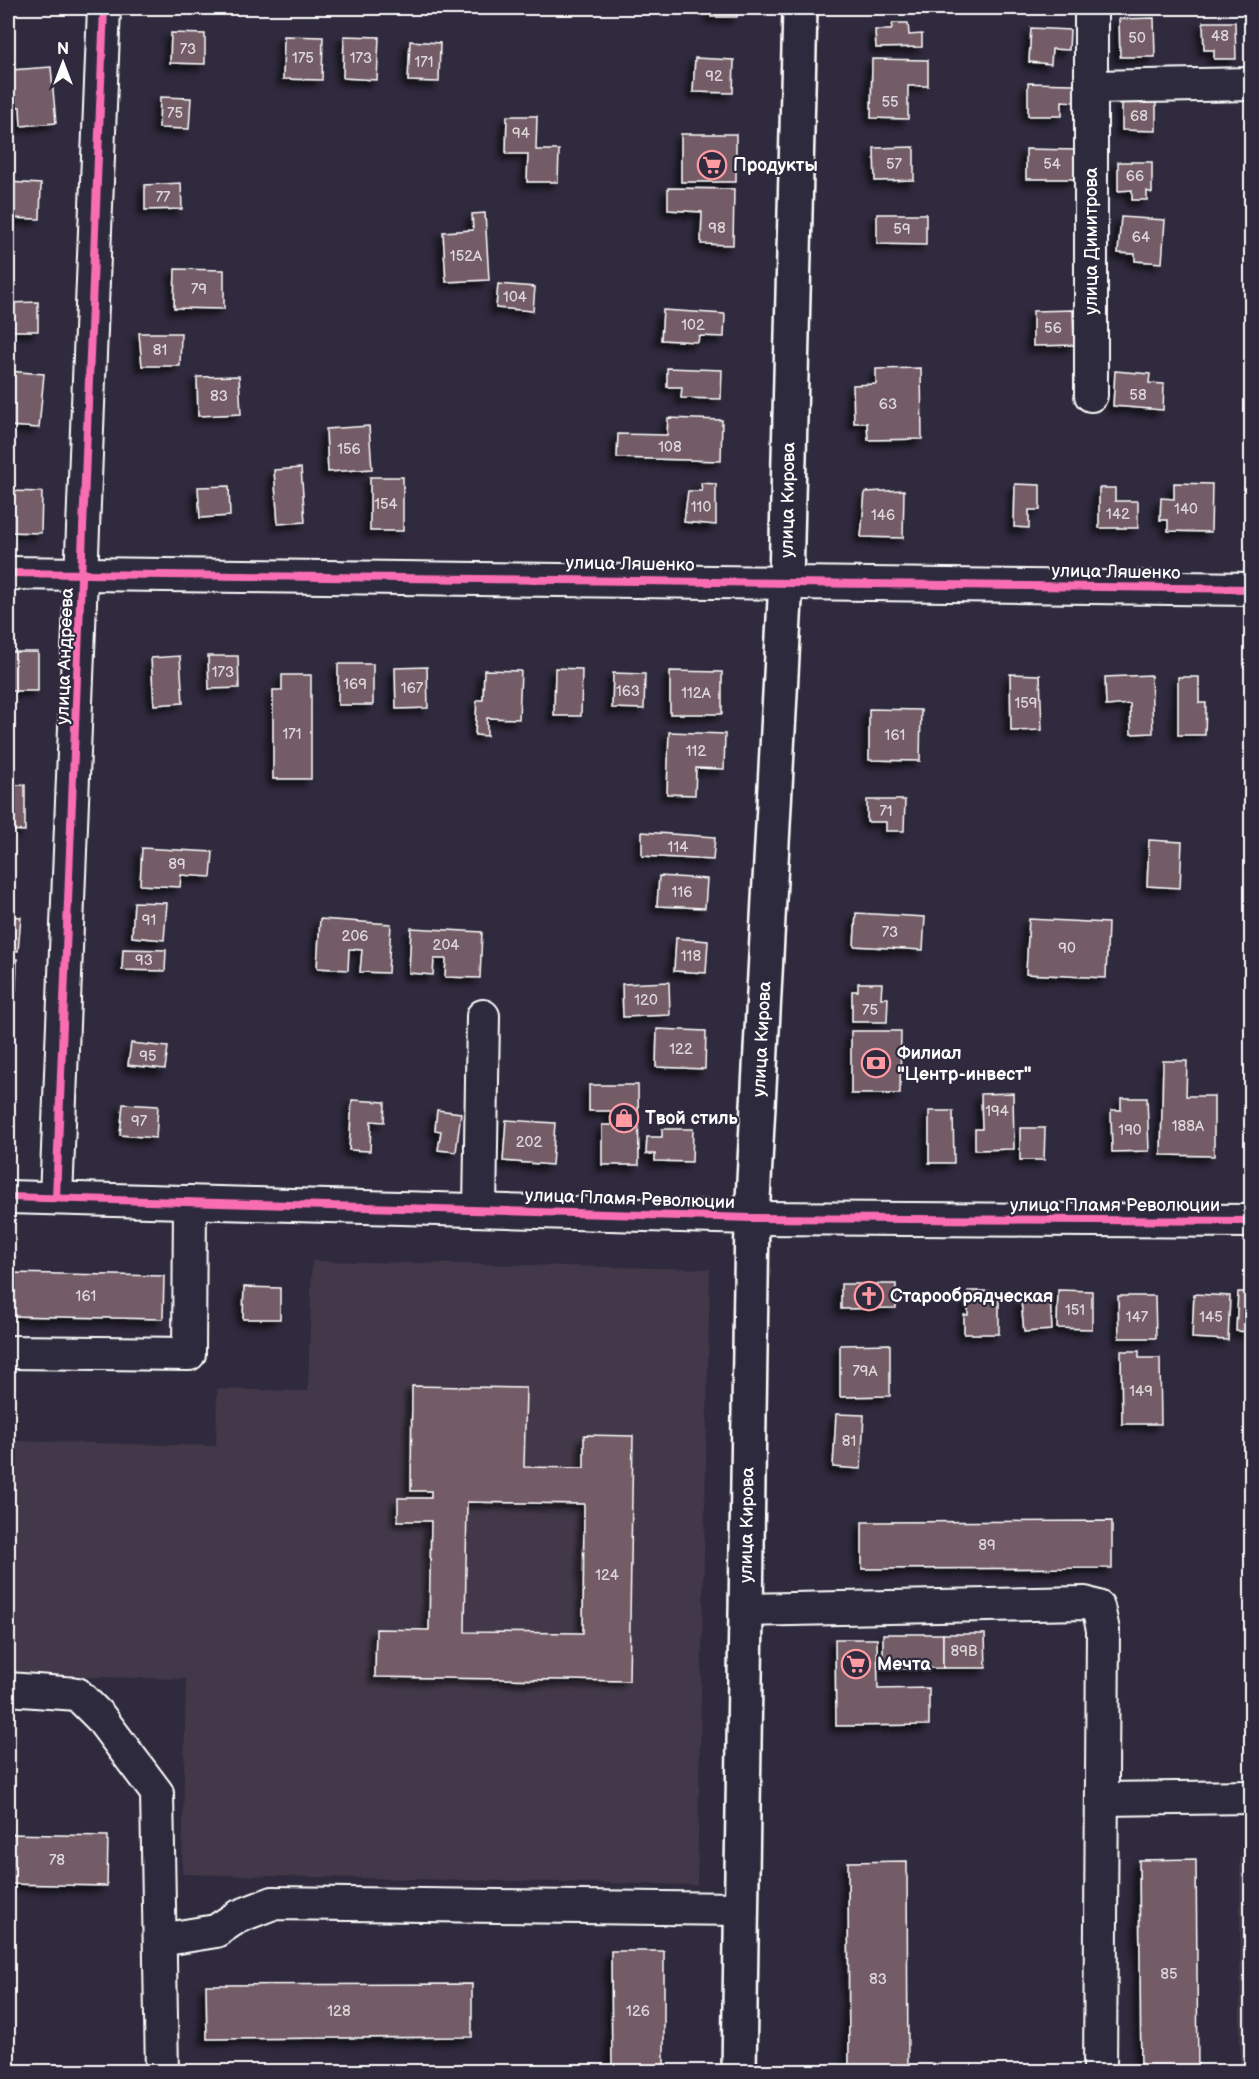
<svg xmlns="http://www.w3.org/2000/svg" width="1259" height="2079" viewBox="0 0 1259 2079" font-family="'Balsamiq Sans',sans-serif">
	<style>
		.built { fill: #433949 }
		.building { fill: #735b66; stroke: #fff; stroke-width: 1.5; fill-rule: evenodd; filter: url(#shadow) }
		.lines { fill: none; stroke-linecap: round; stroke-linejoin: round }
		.minor-casing { stroke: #fff; stroke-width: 36 }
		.major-casing { stroke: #fff; stroke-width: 38 }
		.minor { stroke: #2f2a3d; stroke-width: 32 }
		.major { stroke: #2f2a3d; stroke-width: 33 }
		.cycleway-casing { stroke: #2f2a3d; stroke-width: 11 }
		.cycleway { stroke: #f96db3; stroke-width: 8 }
		.labels { text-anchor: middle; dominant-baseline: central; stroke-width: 4.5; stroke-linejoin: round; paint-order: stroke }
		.number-label { font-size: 15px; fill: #dcd6d9 }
		.poi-label { font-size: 18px; font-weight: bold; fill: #fff; stroke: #2f2a3d; text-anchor: start }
		.street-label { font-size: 18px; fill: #fff; stroke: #2f2a3d }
	</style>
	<defs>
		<filter id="shadow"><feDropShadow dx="-5.5" dy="5.5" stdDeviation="3" flood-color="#0009"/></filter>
	</defs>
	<rect width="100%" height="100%" fill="#2f2a3d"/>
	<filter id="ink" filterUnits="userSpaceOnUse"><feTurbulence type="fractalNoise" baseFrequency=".0167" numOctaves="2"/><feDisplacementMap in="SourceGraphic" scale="12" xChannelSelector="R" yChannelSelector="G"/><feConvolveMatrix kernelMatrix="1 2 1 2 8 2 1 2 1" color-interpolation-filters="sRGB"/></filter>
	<g filter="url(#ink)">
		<g class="built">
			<path d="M312,1261L710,1269L697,1885L182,1874L186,1679L8,1675V1441L216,1446L217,1389L308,1391Z"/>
			<path d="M1240,1856L1251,1857V2071H1240Z"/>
		</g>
		<g class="building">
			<path d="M711,8H738L737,17H711Z"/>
			<path d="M1154,18L1155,57H1120L1119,19Z"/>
			<path d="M1203,22H1235L1236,59H1214V50H1204Z"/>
			<path d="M893,23H908L909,35L922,34V47L876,48L875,30H891Z"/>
			<path d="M1031,28L1070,30L1069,50L1052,49L1051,64L1029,62Z"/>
			<path d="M171,33L205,34V64L170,63Z"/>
			<path d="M284,36L323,37L322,80L283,79Z"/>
			<path d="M344,36L379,37L377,80L343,78Z"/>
			<path d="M410,41L440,43L439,82L408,81Z"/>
			<path d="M695,58L734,60L733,93L693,92Z"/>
			<path d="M872,59L928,60V86H908V119L871,118Z"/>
			<path d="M51,67L56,123L21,126L20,107H14L11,70Z"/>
			<path d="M1028,83L1074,84V102L1062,101V116H1028Z"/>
			<path d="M160,97L191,98L189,129L159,128Z"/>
			<path d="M1122,101H1156V131L1122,130Z"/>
			<path d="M507,116H537L536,150H559L558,182H527L528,154H506Z"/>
			<rect x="681" y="134" width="55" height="48"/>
			<path d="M914,147V180L875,181L874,148Z"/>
			<path d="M1026,149L1077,150L1076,179H1026Z"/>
			<path d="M1118,162H1152V193L1147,191V200H1132V190L1118,191Z"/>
			<path d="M8,182L41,184L40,219L8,218Z"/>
			<path d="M181,183L182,209L145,210V185Z"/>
			<path d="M668,188L734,189L733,245L701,244L702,212L668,210Z"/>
			<path d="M485,213L489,280L446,282L443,232L473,230L472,214Z"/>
			<path d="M877,214H926V245L877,244Z"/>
			<path d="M1121,217L1165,220L1162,263L1135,261V254L1118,253Z"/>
			<path d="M175,269L224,270V309L174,308Z"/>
			<path d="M498,284L535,287L533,311L496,308Z"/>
			<path d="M38,302V331H8V303Z"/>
			<path d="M663,310L725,314L724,337L699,336L698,342L661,340Z"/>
			<path d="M1073,310L1074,345L1033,346V311Z"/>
			<path d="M139,333H181L180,366H142Z"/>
			<path d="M667,368L722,370L721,399L681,398L682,387H667Z"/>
			<path d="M921,368L922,439L868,440L867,423H854L853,385L876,384V369Z"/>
			<path d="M8,371L44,374L39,428L8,426Z"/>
			<path d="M1115,371L1150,374L1149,383L1164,384L1163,410L1113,406Z"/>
			<path d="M239,376L241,414L198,416L197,377Z"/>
			<path d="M668,418L722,420L721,461L617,458L618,434L667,435Z"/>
			<path d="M369,426L372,469L328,472L326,429Z"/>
			<path d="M301,468L305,522L278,524L274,470Z"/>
			<rect x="370" y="477" width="33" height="54"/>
			<path d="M701,483L716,484V525L684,522L688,491H702Z"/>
			<path d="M1174,483L1212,484L1211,532L1168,531V520H1160L1161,498L1174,499Z"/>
			<path d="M1015,484L1040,485V510H1029V528L1014,527Z"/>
			<path d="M229,486L230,516L200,518L198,487Z"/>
			<path d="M1099,488H1115V501H1138V528H1099Z"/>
			<path d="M904,490L903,538L861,537L865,492Z"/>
			<path d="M8,491L42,492L41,533L8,532Z"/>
			<rect x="8" y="652" width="30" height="39"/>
			<path d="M180,656L183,703L154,705L151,658Z"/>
			<path d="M208,656H238L239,688L209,689Z"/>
			<rect x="338" y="664" width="35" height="41"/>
			<path d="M427,667L428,708L396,709L395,668Z"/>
			<path d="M555,668L582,669L581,716H554Z"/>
			<path d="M484,670L521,671L519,719L487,718V736L475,735L477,700H483Z"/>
			<path d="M670,671L722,672V714H670Z"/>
			<path d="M613,673L645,674L644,709L612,708Z"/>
			<path d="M1010,674L1040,675L1042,730L1011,731Z"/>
			<path d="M282,675H311V779H273V690H282Z"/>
			<path d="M1151,675L1153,733L1131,734L1130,704L1106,706L1105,677Z"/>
			<path d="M1178,677H1199V703H1206L1205,735H1178Z"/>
			<path d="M869,709L921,710L920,761L869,760Z"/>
			<path d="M669,732L725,734L724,769L696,768L695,795L667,794Z"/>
			<path d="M8,785H25V831L8,830Z"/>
			<path d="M867,800H905L904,831H886V822H867Z"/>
			<path d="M642,832L715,837L713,860L642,856Z"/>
			<path d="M1149,840L1182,842L1180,888L1147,886Z"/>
			<path d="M142,848L213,852L211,877L181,875L180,887L140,885Z"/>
			<path d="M659,876L707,879L705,908L657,906Z"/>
			<path d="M134,902L167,903L164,940L132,937Z"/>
			<path d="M856,913L925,917L923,950L854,946Z"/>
			<path d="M8,916L21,917L18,951L8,950Z"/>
			<path d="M320,919L391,924L388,973L360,972L362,950L349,949L348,970L317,968Z"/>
			<path d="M1029,919L1108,923L1106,978L1026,974Z"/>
			<path d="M411,928L482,932L480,978L445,977L446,959H434L433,975L409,973Z"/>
			<path d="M676,938L708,941L706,973L674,971Z"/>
			<path d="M123,949L166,950L165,971L122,970Z"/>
			<path d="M8,959H17L16,990H8Z"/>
			<path d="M669,982L670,1015L623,1017L622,984Z"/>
			<path d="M858,983H882L881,998H888L887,1022H852V991H858Z"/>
			<path d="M8,1012L12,1013L11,1039H8Z"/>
			<path d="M657,1029L706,1031L705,1069L656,1067Z"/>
			<path d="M851,1031H901L900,1094H851Z"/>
			<path d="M131,1043L168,1047L165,1069L128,1065Z"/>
			<path d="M1163,1061H1187L1186,1096H1214V1156L1161,1155Z"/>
			<path d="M589,1085H638L639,1165H602V1125H611V1111H589Z"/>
			<path d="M1013,1093L1014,1149L975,1150V1129H982L981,1094Z"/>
			<path d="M1121,1098H1147L1149,1151L1112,1152L1111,1110H1121Z"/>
			<path d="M352,1100L385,1102L384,1122L371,1121L370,1151L349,1150Z"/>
			<path d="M123,1104L158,1106L156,1138L120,1135Z"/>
			<path d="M437,1110L461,1113L456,1152L438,1150L441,1131L435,1130Z"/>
			<path d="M929,1111H953L954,1163H929Z"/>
			<path d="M506,1120L555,1123L552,1165L503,1161Z"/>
			<path d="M1020,1128H1045L1044,1160H1020Z"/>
			<path d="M662,1129H693L692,1162L655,1161V1154H646L647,1137H662Z"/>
			<path d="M8,1273L164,1276L163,1319L8,1316Z"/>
			<path d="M841,1284H896V1308L841,1309Z"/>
			<path d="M244,1287L280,1288V1319H243Z"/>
			<path d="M1058,1290L1092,1291V1329L1057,1328Z"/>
			<path d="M968,1291H999V1334H964V1315H968Z"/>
			<path d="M1238,1292H1252V1332L1236,1331Z"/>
			<path d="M1194,1294L1230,1296L1228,1340L1192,1338Z"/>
			<path d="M1118,1296H1155L1156,1338H1119Z"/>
			<path d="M1050,1298L1052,1330L1024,1332L1021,1300Z"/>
			<path d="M890,1344V1396L840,1397V1345Z"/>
			<path d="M1121,1351H1139V1358H1160L1161,1424H1122Z"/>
			<path d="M412,1386L526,1388L524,1467L584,1468V1435L633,1436L629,1681L375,1677L376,1629L429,1630L431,1521H398V1498H431V1491H411ZM467,1502L584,1504L583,1633L465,1632Z"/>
			<path d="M836,1414L864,1415L861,1469L833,1467Z"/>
			<path d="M1112,1521V1568L862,1569V1522Z"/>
			<path d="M883,1634H943V1668L883,1669Z"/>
			<path d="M943,1634H985L986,1668H943Z"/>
			<path d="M835,1639H877L878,1689L929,1688V1725L836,1726Z"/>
			<path d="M8,1834L108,1836L107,1886L8,1884Z"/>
			<path d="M1196,1859L1198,2072H1141L1139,1860Z"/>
			<path d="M907,1861L908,2072H849L848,1862Z"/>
			<path d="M611,1951H664V2072H612Z"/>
			<path d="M472,1984V2037L207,2039L206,1985Z"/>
		</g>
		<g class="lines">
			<g class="minor-casing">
				<g id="minor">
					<path d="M1091,8V395"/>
					<path d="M1091,87L1252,84"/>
					<path d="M8,573L1252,589"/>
					<path d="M8,1197L752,1218L1252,1221"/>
					<path d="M56,1198L104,8"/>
					<path d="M480,1210L483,1016"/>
					<path d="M8,1352L189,1354L190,1202"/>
					<path d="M746,1610L1085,1603L1098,1607L1103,1630L1100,2072"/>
					<path d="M8,1689L77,1694L100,1717L157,1793L162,2072"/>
					<path d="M1102,1799L1252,1797"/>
					<path d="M160,1940L216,1931L237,1917L273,1903L741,1909"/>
				</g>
			</g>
			<g class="major-casing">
				<path id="major" d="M739,2072L752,1218L786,581L800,8"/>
			</g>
			<use href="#minor" class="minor"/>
			<use href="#major" class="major"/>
			<g class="cycleway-casing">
				<g id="cycleway">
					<path d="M8,573L1252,589"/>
					<path d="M8,1197L752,1218L1252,1221"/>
					<path d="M56,1198L104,8"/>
				</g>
			</g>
			<use href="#cycleway" class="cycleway"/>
		</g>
	</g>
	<defs>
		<g id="supermarket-ring" transform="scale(1.5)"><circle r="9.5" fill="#2f2a3d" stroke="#ff9aa2" stroke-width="1.5"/><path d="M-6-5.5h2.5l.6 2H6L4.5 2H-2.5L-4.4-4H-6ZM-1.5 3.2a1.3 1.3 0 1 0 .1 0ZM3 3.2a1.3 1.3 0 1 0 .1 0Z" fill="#ff9aa2"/></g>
		<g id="bank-ring" transform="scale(1.5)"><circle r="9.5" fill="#2f2a3d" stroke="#ff9aa2" stroke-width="1.5"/><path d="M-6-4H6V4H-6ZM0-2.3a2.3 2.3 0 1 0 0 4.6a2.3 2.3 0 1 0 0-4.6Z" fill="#ff9aa2"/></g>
		<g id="shop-ring" transform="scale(1.5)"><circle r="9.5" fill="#2f2a3d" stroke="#ff9aa2" stroke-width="1.5"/><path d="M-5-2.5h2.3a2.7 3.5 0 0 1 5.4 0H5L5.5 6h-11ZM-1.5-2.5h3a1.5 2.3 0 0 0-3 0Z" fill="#ff9aa2"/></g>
		<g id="church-ring" transform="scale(1.5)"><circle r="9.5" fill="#2f2a3d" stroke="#ff9aa2" stroke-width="1.5"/><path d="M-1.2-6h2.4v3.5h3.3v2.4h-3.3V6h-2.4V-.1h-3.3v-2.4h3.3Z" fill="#ff9aa2"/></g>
	</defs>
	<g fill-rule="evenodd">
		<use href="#supermarket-ring" x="712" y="165"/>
		<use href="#bank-ring" x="876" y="1063"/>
		<use href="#shop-ring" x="624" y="1118"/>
		<use href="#church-ring" x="869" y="1296"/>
		<use href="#supermarket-ring" x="856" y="1664"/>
	</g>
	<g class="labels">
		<g class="number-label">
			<text x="1220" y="36">48</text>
			<text x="1137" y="38">50</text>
			<text x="188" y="49">73</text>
			<text x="303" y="58">175</text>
			<text x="361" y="58">173</text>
			<text x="424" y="62">171</text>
			<text x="714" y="76">92</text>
			<text x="890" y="102">55</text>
			<text x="175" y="113">75</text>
			<text x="1139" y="116">68</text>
			<text x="521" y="133">94</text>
			<text x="894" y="164">57</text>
			<text x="1052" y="164">54</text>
			<text x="1135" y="176">66</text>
			<text x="163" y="197">77</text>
			<text x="717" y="228">98</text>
			<text x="902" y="229">59</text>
			<text x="1141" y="237">64</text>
			<text x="466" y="256">152А</text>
			<text x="199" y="289">79</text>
			<text x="515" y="297">104</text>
			<text x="693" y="325">102</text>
			<text x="1053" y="328">56</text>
			<text x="160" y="350">81</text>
			<text x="1138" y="395">58</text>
			<text x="219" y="396">83</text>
			<text x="888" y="404">63</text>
			<text x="670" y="447">108</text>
			<text x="349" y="449">156</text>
			<text x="386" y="504">154</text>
			<text x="701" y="507">110</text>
			<text x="1186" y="509">140</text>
			<text x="1118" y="514">142</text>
			<text x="883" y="515">146</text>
			<text x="223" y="672">173</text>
			<text x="355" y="684">169</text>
			<text x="412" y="688">167</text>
			<text x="628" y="691">163</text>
			<text x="696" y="693">112А</text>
			<text x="1026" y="703">159</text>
			<text x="292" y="734">171</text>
			<text x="895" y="735">161</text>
			<text x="696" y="751">112</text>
			<text x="886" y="811">71</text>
			<text x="678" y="847">114</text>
			<text x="177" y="864">89</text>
			<text x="682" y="892">116</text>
			<text x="149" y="920">91</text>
			<text x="890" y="932">73</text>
			<text x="355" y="936">206</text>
			<text x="446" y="945">204</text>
			<text x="1067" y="948">90</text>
			<text x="691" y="956">118</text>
			<text x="144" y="960">93</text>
			<text x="646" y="1000">120</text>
			<text x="870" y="1010">75</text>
			<text x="681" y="1049">122</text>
			<text x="148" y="1056">95</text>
			<text x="997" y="1111">194</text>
			<text x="139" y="1121">97</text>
			<text x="1188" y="1126">188А</text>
			<text x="1130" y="1130">190</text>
			<text x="529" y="1142">202</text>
			<text x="86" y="1296">161</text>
			<text x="1075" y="1310">151</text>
			<text x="1137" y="1317">147</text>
			<text x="1211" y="1317">145</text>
			<text x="865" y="1371">79А</text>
			<text x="1141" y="1391">149</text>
			<text x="849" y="1441">81</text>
			<text x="987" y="1545">89</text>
			<text x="607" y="1575">124</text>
			<text x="964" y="1651">89В</text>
			<text x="57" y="1860">78</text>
			<text x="1169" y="1974">85</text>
			<text x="878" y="1979">83</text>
			<text x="339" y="2011">128</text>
			<text x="638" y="2011">126</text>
		</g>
		<g class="poi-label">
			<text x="733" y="165">Продукты</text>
			<text x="897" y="1053">Филиал<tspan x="897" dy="21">"Центр-инвест"</tspan></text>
			<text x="645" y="1118">Твой стиль</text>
			<text x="890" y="1296">Старообрядческая</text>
			<text x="877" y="1664">Мечта</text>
		</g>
		<g class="street-label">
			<text transform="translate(1091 241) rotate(-90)">улица Димитрова</text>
			<text transform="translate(788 500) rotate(-89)">улица Кирова</text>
			<text transform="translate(630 564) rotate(1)">улица Ляшенко</text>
			<text transform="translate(1116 572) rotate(1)">улица Ляшенко</text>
			<text transform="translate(65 656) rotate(-88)">улица Андреева</text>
			<text transform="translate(762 1039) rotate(-87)">улица Кирова</text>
			<text transform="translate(630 1199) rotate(2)">улица Пламя Революции</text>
			<text x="1115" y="1205">улица Пламя Революции</text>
			<text transform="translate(747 1525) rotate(-89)">улица Кирова</text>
		</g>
	</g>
	<rect width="1259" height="2079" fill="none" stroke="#2f2a3d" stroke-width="30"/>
	<rect x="15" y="15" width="1229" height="2049" fill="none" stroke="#fff" stroke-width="2" filter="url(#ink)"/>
	<g transform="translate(63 63)" stroke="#2f2a3d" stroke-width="4.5" paint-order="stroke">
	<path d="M0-4.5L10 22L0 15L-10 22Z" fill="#ffffff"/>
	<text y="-9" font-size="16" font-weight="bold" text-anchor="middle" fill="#ffffff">N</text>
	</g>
</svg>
